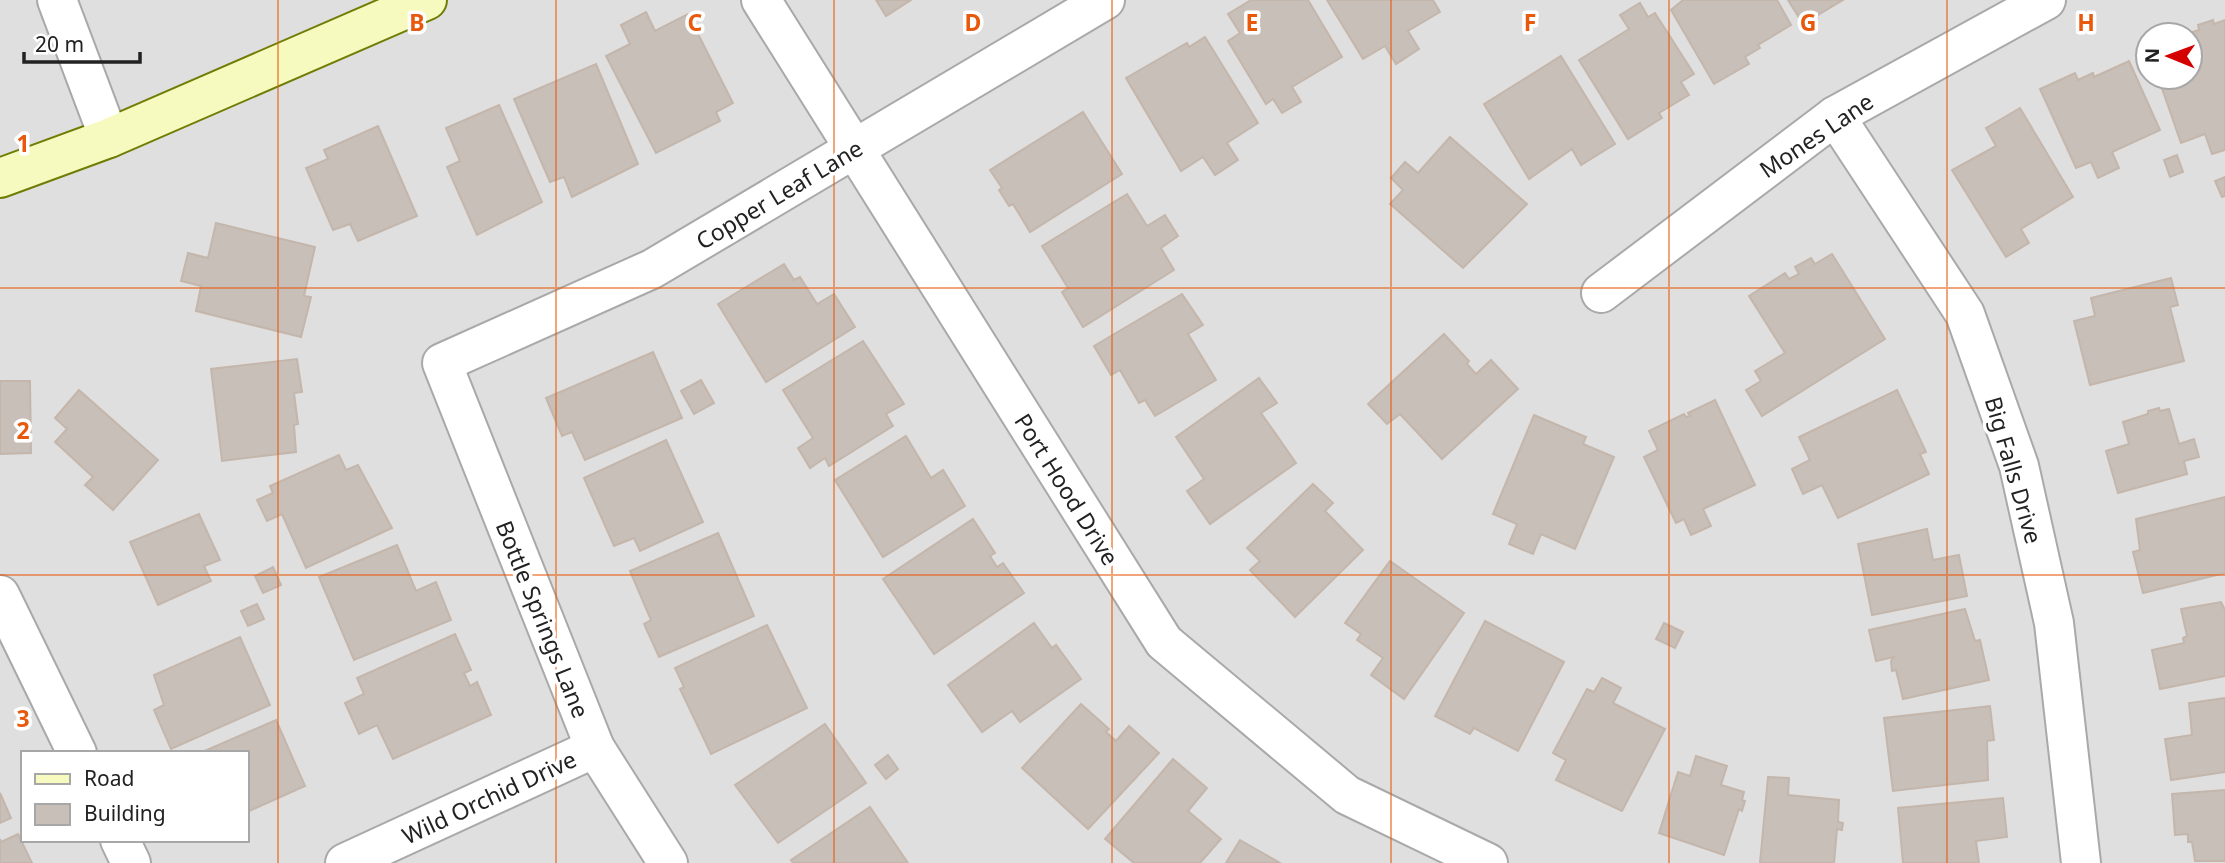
<svg xmlns="http://www.w3.org/2000/svg" width="2225" height="863" viewBox="0 0 2225 863" font-family="'Noto Sans',sans-serif">
	<style>
		.residential { fill: #e0dfdf; fill-rule: evenodd }
		.building { fill: #c7bfb8; stroke: #c4b6ab; stroke-width: 2 }
		.lines { fill: none; stroke-linecap: round; stroke-linejoin: round }
		.street-casing { stroke: #a9a9a9; stroke-width: 42 }
		.secondary-casing { stroke: #707d05; stroke-width: 42 }
		.street { stroke: #fff; stroke-width: 38 }
		.secondary { stroke: #f7fabf; stroke-width: 38 }
		.grid { fill: none; stroke: #e8590c; stroke-width: 2; stroke-opacity: 0.55 }
		.labels { text-anchor: middle; dominant-baseline: central; stroke-width: 7; stroke-linejoin: round; paint-order: stroke }
		.street-label { font-size: 23px; fill: #222; stroke: #fff }
		.grid-label { font-size: 23px; text-anchor: middle; font-weight: bold; fill: #e8590c; stroke: #fff; stroke-width: 7; stroke-linejoin: round; paint-order: stroke }
	</style>
	<rect width="100%" height="100%" fill="#f2efe9"/>
	<path class="residential" d="M0,0H2225V863H0ZM2148,35H2190V77H2148ZM23,753H247V840H23Z"/>
	<g class="building">
		<path d="M876,0H911L886,16Z"/>
		<path d="M1251,0H1308L1342,57L1292,87L1301,102L1282,113L1273,99L1266,104L1228,41L1240,33L1228,14Z"/>
		<path d="M1327,0H1433L1440,12L1408,31L1419,49L1396,64L1385,46L1363,59Z"/>
		<path d="M1683,0H1777L1791,25L1758,45L1760,48L1745,57L1749,64L1714,84L1671,10Z"/>
		<path d="M1788,0H1843L1803,24Z"/>
		<path d="M1640,3L1648,17L1655,13L1694,74L1681,82L1689,95L1659,113L1662,118L1628,139L1579,60L1629,29L1620,15Z"/>
		<path d="M646,12L655,31L688,14L733,103L716,112L720,121L656,153L606,56L630,44L621,25Z"/>
		<path d="M2213,20L2214,24L2225,20V150L2212,154L2205,134L2181,143L2158,77H2190V35H2164L2184,28L2186,34L2199,30L2198,25Z"/>
		<path d="M1205,37L1258,123L1227,143L1238,160L1215,175L1203,157L1181,171L1126,78L1187,43L1189,47Z"/>
		<path d="M1561,56L1615,144L1581,165L1572,149L1529,179L1484,104Z"/>
		<path d="M2129,61L2160,130L2112,152L2119,168L2098,178L2091,162L2076,168L2040,89L2075,73L2078,80L2093,73L2094,77Z"/>
		<path d="M596,64L638,164L572,197L564,177L550,182L514,99Z"/>
		<path d="M499,105L542,202L477,235L447,167L460,161L446,128Z"/>
		<path d="M2020,108L2073,197L2021,229L2029,243L2006,257L1952,170L1996,146L1986,128Z"/>
		<path d="M1083,112L1122,174L1030,232L1013,204L1009,206L999,190L1002,188L990,170Z"/>
		<path d="M378,126L417,216L358,241L350,224L333,230L306,168L328,159L324,150Z"/>
		<path d="M1450,137L1527,204L1463,268L1390,204L1403,190L1391,178L1405,162L1418,173Z"/>
		<path d="M2177,155L2183,172L2170,177L2164,160Z"/>
		<path d="M2225,177V196L2222,197L2215,181Z"/>
		<path d="M1127,194L1147,226L1165,215L1178,236L1161,248L1174,270L1083,327L1062,292L1068,288L1042,246Z"/>
		<path d="M216,223L315,247L304,296L311,297L301,337L196,311L201,286L181,281L188,253L208,258Z"/>
		<path d="M1832,254L1885,339L1762,416L1746,390L1761,381L1755,371L1785,353L1749,296L1785,273L1789,279L1799,274L1795,267L1811,258L1815,264Z"/>
		<path d="M784,264L794,280L800,277L817,304L834,294L855,327L766,382L718,304Z"/>
		<path d="M2171,278L2178,305L2170,307L2184,361L2090,385L2074,321L2095,316L2091,298Z"/>
		<path d="M1182,294L1203,325L1188,334L1216,380L1155,416L1145,400L1139,403L1120,370L1111,375L1094,346Z"/>
		<path d="M1444,334L1469,361L1467,364L1476,374L1491,360L1518,389L1442,459L1400,414L1387,424L1368,404Z"/>
		<path d="M863,341L904,404L886,414L893,426L829,466L825,458L810,468L798,448L813,438L783,390Z"/>
		<path d="M653,352L682,418L585,460L572,432L562,436L546,398Z"/>
		<path d="M297,359L302,392L294,393L298,424L294,425L296,452L222,461L211,369Z"/>
		<path d="M1259,378L1277,403L1261,413L1296,463L1210,524L1187,491L1204,479L1176,437Z"/>
		<path d="M701,380L714,403L694,414L681,391Z"/>
		<path d="M0,381H30L31,453L0,454Z"/>
		<path d="M79,390L158,460L113,510L85,485L93,477L55,442L67,429L55,418Z"/>
		<path d="M1897,390L1926,452L1920,454L1929,474L1838,518L1822,485L1803,494L1792,469L1810,460L1799,437Z"/>
		<path d="M1715,400L1755,485L1703,509L1711,526L1691,535L1684,519L1676,523L1644,457L1658,450L1649,431L1684,414L1686,417L1690,416L1688,413Z"/>
		<path d="M2159,408L2160,411L2169,409L2179,444L2194,439L2199,457L2184,461L2187,474L2118,493L2106,451L2129,444L2123,422L2148,414V411Z"/>
		<path d="M1534,415L1586,437L1583,444L1614,457L1575,549L1541,534L1533,554L1509,544L1517,524L1493,514Z"/>
		<path d="M906,436L931,478L943,470L965,506L883,557L835,480Z"/>
		<path d="M666,440L703,522L640,551L634,538L614,546L584,478Z"/>
		<path d="M339,455L346,470L358,465L392,528L306,568L282,514L267,521L257,500L273,493L270,486Z"/>
		<path d="M1313,484L1333,503L1325,511L1363,550L1295,617L1250,570L1260,561L1247,548Z"/>
		<path d="M2225,497V573L2143,593L2133,552L2140,550L2136,519Z"/>
		<path d="M199,514L220,560L204,566L211,581L158,605L130,542Z"/>
		<path d="M973,519L995,553L990,556L997,567L1003,563L1024,593L934,654L883,579Z"/>
		<path d="M1927,529L1933,560L1959,555L1967,596L1872,615L1858,544Z"/>
		<path d="M718,533L754,616L659,657L644,624L651,620L630,571Z"/>
		<path d="M397,545L416,591L436,582L451,620L354,660L319,577Z"/>
		<path d="M1390,561L1464,613L1404,699L1371,675L1383,658L1357,640L1361,634L1345,623Z"/>
		<path d="M273,567L281,585L263,593L255,576Z"/>
		<path d="M2221,602L2225,610V676L2160,689L2152,650L2184,643L2183,638L2187,636L2181,609Z"/>
		<path d="M257,604L264,619L248,626L241,611Z"/>
		<path d="M1965,609L1975,641L1980,640L1989,680L1903,699L1896,670L1892,671L1891,661L1894,657L1876,661L1869,630Z"/>
		<path d="M1485,621L1564,662L1518,751L1474,728L1470,734L1435,716Z"/>
		<path d="M1034,623L1052,648L1056,645L1081,679L1020,722L1012,711L982,732L948,685Z"/>
		<path d="M1664,623L1683,632L1675,648L1656,639Z"/>
		<path d="M767,625L807,708L711,754L680,689L684,687L675,668Z"/>
		<path d="M455,634L471,670L464,673L470,686L477,682L491,715L393,759L377,725L359,734L345,703L364,694L357,678Z"/>
		<path d="M240,637L270,705L171,749L154,710L164,705L154,675Z"/>
		<path d="M1602,678L1621,688L1613,703L1665,729L1622,811L1556,780L1566,760L1553,753L1587,689L1594,692Z"/>
		<path d="M2225,698V772L2171,780L2165,739L2192,735L2189,703Z"/>
		<path d="M1081,704L1109,729L1106,732L1116,741L1129,726L1159,753L1088,829L1022,768Z"/>
		<path d="M1990,706L1994,740L1987,741L1988,780L1893,791L1884,718Z"/>
		<path d="M276,720L305,786L247,812V753H200Z"/>
		<path d="M825,724L866,783L778,843L735,785Z"/>
		<path d="M888,755L898,769L886,779L875,765Z"/>
		<path d="M1696,756L1727,766L1721,785L1744,792L1742,800L1745,801L1742,811L1739,809L1724,855L1659,833L1678,772L1690,776Z"/>
		<path d="M1173,759L1207,788L1188,811L1221,839L1200,863H1134L1105,839Z"/>
		<path d="M1768,777L1789,778L1788,795L1839,800L1838,822L1843,823L1842,830L1837,829L1834,863H1760Z"/>
		<path d="M2225,790V861H2195L2192,842H2188V834L2175,835L2172,794Z"/>
		<path d="M0,793L11,818L0,823Z"/>
		<path d="M2003,798L2007,837L1976,841L1979,863H1903L1898,808Z"/>
		<path d="M870,807L908,863H793L791,860Z"/>
		<path d="M18,834L32,863H0V839L1,842Z"/>
		<path d="M1240,840L1280,863H1226Z"/>
	</g>
	<g class="lines">
		<g class="street-casing">
			<g id="street">
				<path d="M57,0L109,138"/>
				<path d="M761,0L1164,642L1347,795L1488,863"/>
				<path d="M1835,116L1965,314L2019,466L2054,623L2081,863"/>
				<path d="M1601,293L1835,116L2046,0"/>
				<path d="M0,595L77,753"/>
				<path d="M120,840L131,863"/>
				<path d="M345,863L595,748"/>
				<path d="M668,863L595,748L442,363L652,269L1105,0"/>
			</g>
		</g>
		<g class="secondary-casing">
			<path id="secondary" d="M0,178L109,138L427,0"/>
		</g>
		<use href="#street" class="street"/>
		<use href="#secondary" class="secondary"/>
	</g>
	<path class="grid" d="M278,0V863M556,0V863M834,0V863M1112,0V863M1391,0V863M1669,0V863M1947,0V863M0,288H2225M0,575H2225"/>
	<g class="labels">
		<g class="street-label">
			<text transform="translate(1816 135) rotate(-34)">Mones Lane</text>
			<text transform="translate(779 194) rotate(-31)">Copper Leaf Lane</text>
			<text transform="translate(2014 470) rotate(74)">Big Falls Drive</text>
			<text transform="translate(1067 489) rotate(58)">Port Hood Drive</text>
			<text transform="translate(543 619) rotate(68)">Bottle Springs Lane</text>
			<text transform="translate(489 797) rotate(-25)">Wild Orchid Drive</text>
		</g>
	</g>
	<g class="grid-label">
		<text x="417" y="31">B</text>
		<text x="695" y="31">C</text>
		<text x="973" y="31">D</text>
		<text x="1252" y="31">E</text>
		<text x="1530" y="31">F</text>
		<text x="1808" y="31">G</text>
		<text x="2086" y="31">H</text>
		<text x="23" y="152">1</text>
		<text x="23" y="439">2</text>
		<text x="23" y="727">3</text>
	</g>
	<rect x="21" y="751" width="228" height="91" fill="#ffffff" stroke="#a7a7a7" stroke-width="2"/>
	<rect x="35" y="774" width="35" height="10" fill="#f7fabf" stroke="#a7a7a7" stroke-width="2"/>
	<text x="84" y="786" font-size="21" fill="#222222">Road</text>
	<rect x="35" y="804" width="35" height="21" fill="#c7bfb8" stroke="#a7a7a7" stroke-width="2"/>
	<text x="84" y="821" font-size="21" fill="#222222">Building</text>
	<g transform="translate(2169 56) rotate(271)"><circle r="33" fill="#ffffff" stroke="#a7a7a7" stroke-width="2"/>
	<path d="M0-5L12 26L0 18L-12 26Z" fill="#d40000"/>
	<text y="-10" font-size="19" font-weight="bold" text-anchor="middle" fill="#222222">N</text>
	</g>
	<path d="M24 52v10h116v-10" fill="none" stroke="#222222" stroke-width="3.5"/>
	<text x="35" y="52" font-size="21" fill="#222222" stroke="#ffffff" stroke-width="5" paint-order="stroke">20 m</text>
</svg>
